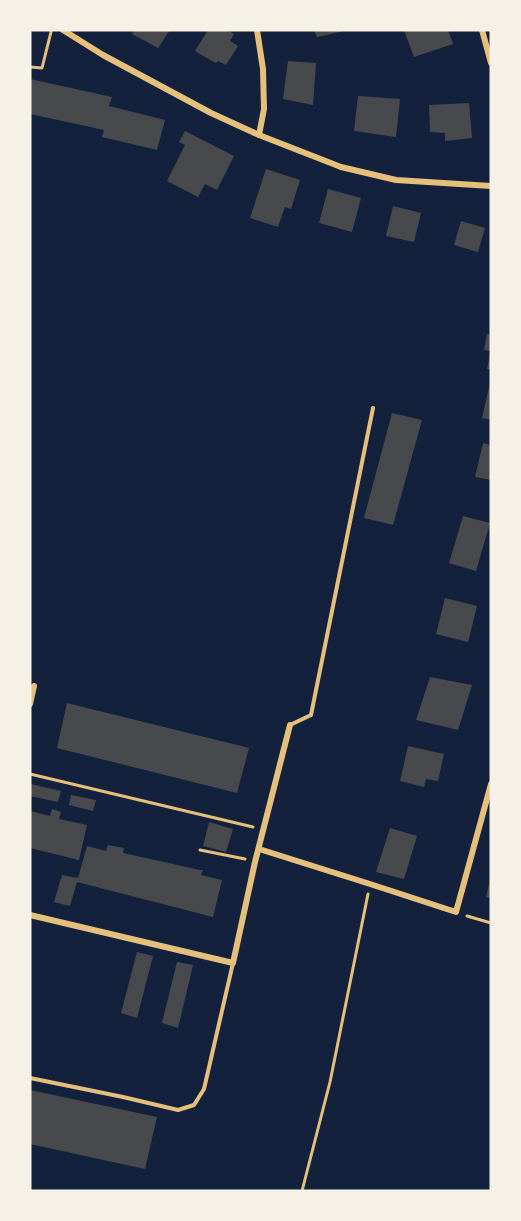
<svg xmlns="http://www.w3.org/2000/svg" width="521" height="1221" viewBox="0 0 521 1221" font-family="Inter,sans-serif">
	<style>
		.building { fill: #48494c }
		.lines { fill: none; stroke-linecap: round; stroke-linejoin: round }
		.path { stroke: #e5c07b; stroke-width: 3 }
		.service { stroke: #e5c07b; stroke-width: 4 }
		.minor { stroke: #e5c07b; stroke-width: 6 }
	</style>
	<rect width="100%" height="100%" fill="#14213d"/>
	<g class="building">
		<path d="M134,30H170L158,48L132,34Z"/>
		<path d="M208,30H228L234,34L230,41L238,46L226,65L218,61L216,63L212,61L195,51Z"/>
		<path d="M314,30H344V31L317,37Z"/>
		<path d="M404,30H448L453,44L414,57Z"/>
		<path d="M288,61L316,63L313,105L283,99Z"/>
		<path d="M30,79L112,97L109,106L165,120L157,150L102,137L104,130L30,114Z"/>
		<path d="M358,96L400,99L396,137L354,131Z"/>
		<path d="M469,103L472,138L445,141V133L430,132L429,105Z"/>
		<path d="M185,131L234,156L217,190L205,184L198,197L167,181L185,145L179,142Z"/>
		<path d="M266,169L300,180L291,209L285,207L278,227L250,218Z"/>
		<path d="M328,189L361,198L352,232L319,223Z"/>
		<path d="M393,206L421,213L414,242L386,236Z"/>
		<path d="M461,221L485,228L478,252L454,245Z"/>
		<path d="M487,334L491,335V351L484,350Z"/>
		<path d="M490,355H491V370L487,369Z"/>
		<path d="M490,383H491V420L482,418Z"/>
		<path d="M392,413L422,420L393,525L364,518Z"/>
		<path d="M483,443L491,445V480L475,477Z"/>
		<path d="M463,516L490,523L476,571L449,563Z"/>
		<path d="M445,598L477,606L468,642L436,634Z"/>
		<path d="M430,677L472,685L458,730L416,720Z"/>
		<path d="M67,703L249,748L237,793L57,748Z"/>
		<path d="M408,746L444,754L438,781L426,779L424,787L400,781Z"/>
		<path d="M31,784L61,791L58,802L30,796Z"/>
		<path d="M71,795L96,800L93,811L69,805Z"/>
		<path d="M52,809L61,812L59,819L87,825L79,860L30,848V811L50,816Z"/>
		<path d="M209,822L233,829L226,852L203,846Z"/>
		<path d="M390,828L417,836L404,879L376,872Z"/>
		<path d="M108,845L124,848L123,853L200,870H203L201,875L222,880L213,917L77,882L70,906L54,902L62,875L78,878L87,846L106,851Z"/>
		<path d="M490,880H491V898L486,897Z"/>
		<path d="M137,952L153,956L137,1018L121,1013Z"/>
		<path d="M177,962L193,965L178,1028L162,1023Z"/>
		<path d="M30,1090L157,1117L145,1169L30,1144Z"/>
	</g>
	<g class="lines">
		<g class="path">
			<path d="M30,67L42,68L51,32"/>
			<path d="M30,774L253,827"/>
			<path d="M200,850L245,859"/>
			<path d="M467,916L491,923"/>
			<path d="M302,1191L330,1082L368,894"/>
		</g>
		<g class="service">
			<path d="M290,725L311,715L373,408"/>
			<path d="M30,1078L123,1097L178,1110L194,1105L204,1089L233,963"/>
		</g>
		<g class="minor">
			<path d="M63,30L103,55L211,113L259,135L341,167L396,180L491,186"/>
			<path d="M257,30L263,69L264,109L259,135"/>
			<path d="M482,30L491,63"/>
			<path d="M30,704L34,686"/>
			<path d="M259,849L370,884L456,912L491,784"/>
			<path d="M30,915L233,963L255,862L290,725"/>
		</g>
	</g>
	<rect width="521" height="1221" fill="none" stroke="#f6f1e7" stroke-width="63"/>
</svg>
